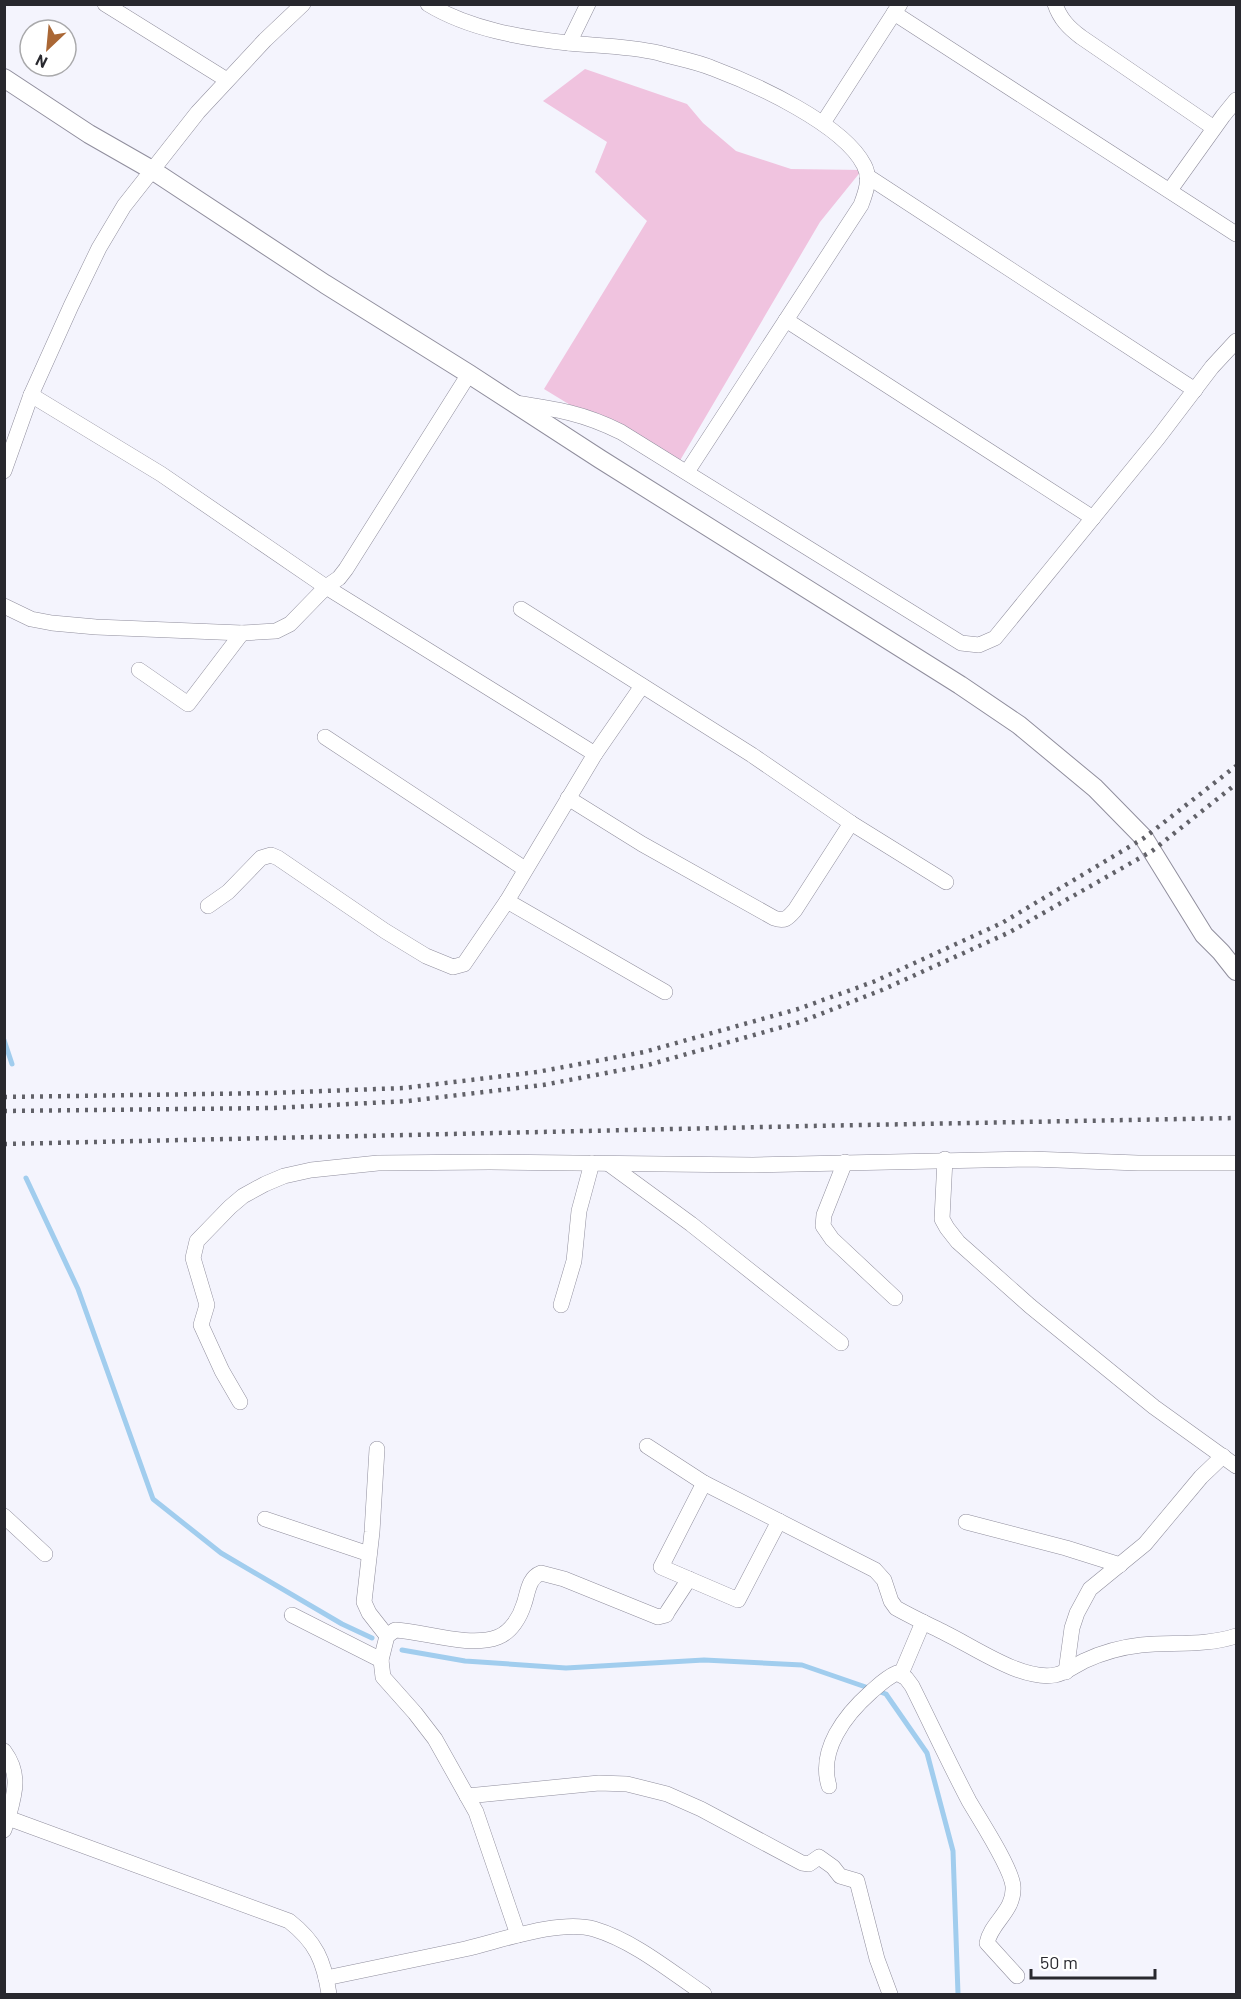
<svg xmlns="http://www.w3.org/2000/svg" width="1241" height="1999" viewBox="0 0 1241 1999" font-family="Barlow,sans-serif">
	<style>
		.green { fill: #f0c3df }
		.lines { fill: none; stroke-linecap: round; stroke-linejoin: round }
		.stream { stroke: #a1cdee; stroke-width: 5 }
		.minor-casing { stroke: #908e9d; stroke-width: 16 }
		.tertiary-casing { stroke: #908e9d; stroke-width: 20 }
		.minor { stroke: #fff; stroke-width: 15 }
		.tertiary { stroke: #fff; stroke-width: 18 }
		.rail { stroke: #616168; stroke-width: 4.5; stroke-dasharray: 3 6; stroke-linecap: butt }
	</style>
	<rect width="100%" height="100%" fill="#f4f4fd"/>
	<path class="green" d="M585,69L687,104L703,123L736,151L791,169L862,170L820,222L675,469L544,389L647,221L595,172L607,142L543,101Z"/>
	<g class="lines">
		<g class="stream">
			<path d="M4,1040L12,1064"/>
			<path d="M26,1178L78,1289L153,1499L221,1553L342,1624L372,1638"/>
			<path d="M402,1650L465,1661L566,1668L704,1660L802,1665L886,1694L927,1753L953,1851L958,1994"/>
		</g>
		<g class="minor-casing">
			<g id="minor">
				<path d="M105,4L227,80"/>
				<path d="M428,4C469,29 522,38 568,43C599,46 629,46 659,53C676,58 695,61 712,68C755,84 843,124 864,165C871,178 866,192 861,205L687,472"/>
				<path d="M900,4L894,13L1236,234"/>
				<path d="M1055,4C1060,19 1069,28 1081,37L1214,128"/>
				<path d="M569,43L588,4"/>
				<path d="M823,123L894,13"/>
				<path d="M867,176L1195,390"/>
				<path d="M1170,190L1223,116L1236,100"/>
				<path d="M786,320L1093,518"/>
				<path d="M31,395L161,474L326,587L339,578L346,569L469,374"/>
				<path d="M515,403C556,409 583,413 621,432L961,643L979,645L995,638L1158,438L1212,367L1236,341"/>
				<path d="M4,471L31,395L71,306L99,248L124,206L198,112L265,40L303,4"/>
				<path d="M4,606L31,619L52,623L96,627L242,633L276,631L290,624L326,587L595,754"/>
				<path d="M521,609L752,755L851,823L946,882"/>
				<path d="M139,670L188,704L242,633"/>
				<path d="M325,737L525,869"/>
				<path d="M568,798L642,844L774,918C785,922 788,918 795,910L851,823"/>
				<path d="M507,901L665,992"/>
				<path d="M208,906L228,892L261,858L271,855L278,858L385,931L426,956L453,967L464,964L507,901L595,754L642,686"/>
				<path d="M945,1159L942,1219L947,1228L958,1242L1030,1306L1154,1407L1236,1466"/>
				<path d="M845,1162L824,1215L823,1226L832,1239L895,1298"/>
				<path d="M609,1164L691,1224L841,1343"/>
				<path d="M561,1305L574,1261L579,1211L592,1163"/>
				<path d="M240,1402L222,1371L201,1325L207,1305L193,1258L197,1241L230,1207L243,1196L265,1184L284,1176L311,1170L378,1163L490,1162L753,1165L1031,1159L1138,1163H1236"/>
				<path d="M647,1446L704,1483L875,1570L884,1580L891,1601L896,1608C912,1617 929,1625 945,1633C974,1647 1022,1681 1055,1675C1066,1673 1074,1666 1084,1661C1101,1653 1123,1647 1141,1645C1174,1642 1205,1646 1236,1636"/>
				<path d="M377,1449L372,1532L364,1602L369,1613L387,1636"/>
				<path d="M704,1483L661,1567L738,1600L779,1521"/>
				<path d="M4,1516L45,1554"/>
				<path d="M265,1519L369,1554"/>
				<path d="M966,1522L1066,1548L1120,1565"/>
				<path d="M292,1615L381,1660"/>
				<path d="M1066,1672L1072,1628L1077,1613L1090,1589L1145,1544L1201,1477L1223,1456"/>
				<path d="M901,1674L923,1622"/>
				<path d="M4,1751C21,1774 15,1793 8,1818"/>
				<path d="M829,1786C818,1750 845,1715 871,1692C879,1685 887,1677 897,1673L906,1678L912,1686C931,1724 949,1763 969,1801C980,1820 1011,1867 1013,1886C1015,1911 991,1922 987,1943L1017,1976"/>
				<path d="M467,1796L599,1783L627,1784L667,1794L701,1809L802,1863L809,1864L819,1857L833,1867L840,1876L857,1881L877,1959L890,1994"/>
				<path d="M4,1830L8,1818L289,1921C316,1942 324,1961 329,1994"/>
				<path d="M518,1935L476,1812L435,1739L415,1713L383,1677L381,1660L387,1636L395,1630C426,1632 470,1648 498,1637C511,1632 520,1617 524,1604C528,1593 528,1578 541,1573L564,1579L658,1617L666,1615L668,1611L689,1579"/>
				<path d="M326,1978C372,1968 419,1959 465,1949C500,1941 559,1919 594,1929C634,1941 670,1971 704,1994"/>
			</g>
		</g>
		<g class="tertiary-casing">
			<path id="tertiary" d="M4,78L89,134L152,170L325,284L469,374L600,459L960,685L1019,725L1095,788L1144,838L1204,935L1221,952L1236,971"/>
		</g>
		<use href="#minor" class="minor"/>
		<use href="#tertiary" class="tertiary"/>
		<g class="rail">
			<path d="M4,1097L271,1093L404,1088L537,1072L644,1052L798,1009L873,982L1002,923L1144,838L1236,766"/>
			<path d="M4,1111L274,1108L408,1101L543,1085L648,1065L800,1022L882,990L1010,932L1152,851L1236,784"/>
			<path d="M4,1144L809,1126L1236,1118"/>
		</g>
	</g>
	<rect width="1241" height="1999" fill="none" stroke="#28282e" stroke-width="12"/>
	<g transform="translate(48 48) rotate(206)"><circle r="28" fill="#ffffff" stroke="#a9a9ab" stroke-width="1.5"/>
	<path d="M0-4.5L10 22L0 15L-10 22Z" fill="#aa6735"/>
	<text y="-9" font-size="16" font-weight="bold" text-anchor="middle" fill="#28282e">N</text>
	</g>
	<path d="M1031 1969v9h124v-9" fill="none" stroke="#28282e" stroke-width="3"/>
	<text x="1040" y="1969" font-size="18" fill="#28282e" stroke="#ffffff" stroke-width="4.5" paint-order="stroke">50 m</text>
</svg>
